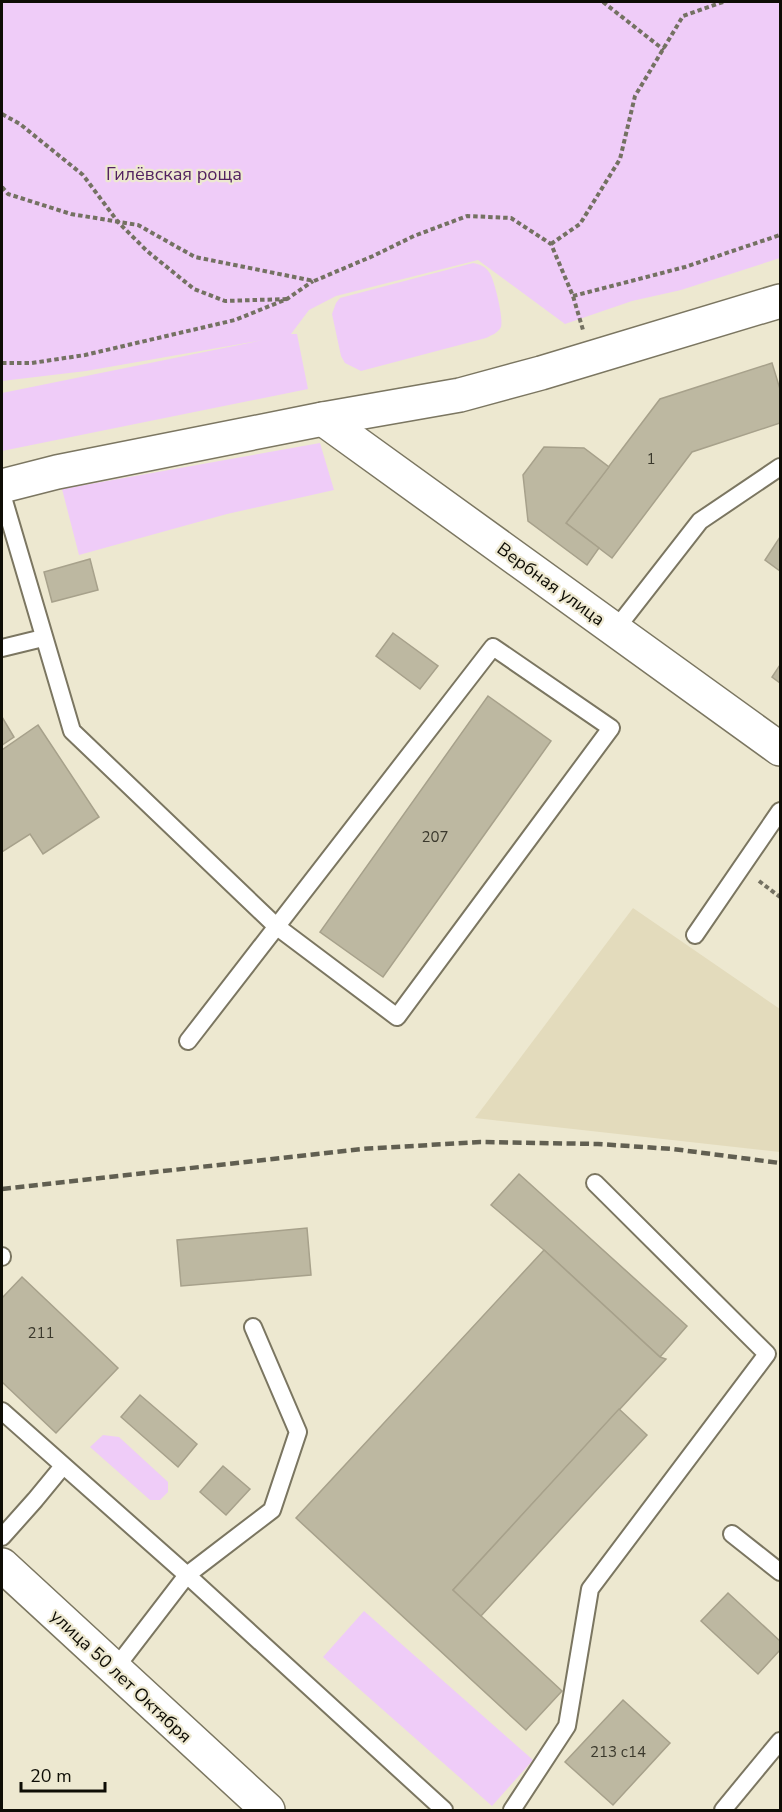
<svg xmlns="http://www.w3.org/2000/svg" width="782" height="1812" viewBox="0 0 782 1812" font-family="'Nunito Sans',sans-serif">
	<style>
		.built { fill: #e3dbbc }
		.green { fill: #efccf8 }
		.building { fill: #bdb8a1; stroke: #a7a18b; stroke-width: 1.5 }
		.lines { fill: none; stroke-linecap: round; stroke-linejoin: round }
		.service-casing { stroke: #7b7661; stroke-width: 20 }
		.minor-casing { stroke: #7b7661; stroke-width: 36 }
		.secondary-casing { stroke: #7b7661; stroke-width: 36 }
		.path { stroke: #747162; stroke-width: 4; stroke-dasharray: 4.5 3; stroke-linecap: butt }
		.service { stroke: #fff; stroke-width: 16 }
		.minor { stroke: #fff; stroke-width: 33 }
		.secondary { stroke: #fff; stroke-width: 33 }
		.rail { stroke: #615f51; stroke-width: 4.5; stroke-dasharray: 9 4.5; stroke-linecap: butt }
		.labels { text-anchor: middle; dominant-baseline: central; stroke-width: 4.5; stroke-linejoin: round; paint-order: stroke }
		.number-label { font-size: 15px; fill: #3a382c }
		.park-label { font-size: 18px; fill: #532260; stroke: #ede8d0 }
		.street-label { font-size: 18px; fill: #0e0d05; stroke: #ede8d0 }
	</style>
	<rect width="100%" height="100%" fill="#ede8d0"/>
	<path class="built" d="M633,908L780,1009V1152L475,1118Z"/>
	<g class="green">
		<path d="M2,2H780V258L681,290L632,301L565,324L478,260L336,296L309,310L291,334H297L308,389L2,451V393L263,340L86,371L2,381Z"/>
		<path d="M473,263C479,264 485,266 489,272C494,278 504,319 501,327C498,333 492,335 486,338L361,371L345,363L341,356L332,314L336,303L340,298Z"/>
		<path d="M320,443L334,490L227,514L79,555L62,489Z"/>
		<path d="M103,1435L119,1437L168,1482V1492L160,1500H150L90,1447Z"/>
		<path d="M364,1611L533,1760L492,1806L323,1657Z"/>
	</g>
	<g class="building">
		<path d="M772,363L780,389V423L692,452L612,558L566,523L660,399Z"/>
		<path d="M544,447L584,448L609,467L566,523L599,548L587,565L528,521L523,475Z"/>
		<path d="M780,537V571L765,560Z"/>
		<path d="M90,559L98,590L52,602L44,572Z"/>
		<path d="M393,633L438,666L420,689L376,656Z"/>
		<path d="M780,665V683L772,677Z"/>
		<path d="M488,696L551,741L383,977L320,932Z"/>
		<path d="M2,717L14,737L2,745Z"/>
		<path d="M38,725L99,817L43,854L30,834L2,852V750Z"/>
		<path d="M519,1174L687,1326L660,1357L544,1250L491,1205Z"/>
		<path d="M307,1228L311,1275L181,1286L177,1240Z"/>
		<path d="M544,1250L660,1357L666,1359L453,1590L562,1691L526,1730L296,1518Z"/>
		<path d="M22,1277L118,1368L56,1433L2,1382V1298Z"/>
		<path d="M140,1395L197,1444L178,1467L121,1417Z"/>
		<path d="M619,1409L647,1435L481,1616L453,1590Z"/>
		<path d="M223,1466L250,1489L226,1515L200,1492Z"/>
		<path d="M728,1593L780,1641V1650L758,1674L701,1621Z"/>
		<path d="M623,1700L670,1743L613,1805L565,1762Z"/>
	</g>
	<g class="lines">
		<g class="service-casing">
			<g id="service">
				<path d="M2,494L72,731L276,926L397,1017L611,728L493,647L188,1041"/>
				<path d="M615,630L700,521L780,467"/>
				<path d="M2,648L43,638"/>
				<path d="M695,935L780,811"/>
				<path d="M2,1257V1256"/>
				<path d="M2,1411L187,1575L444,1810"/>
				<path d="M732,1534L780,1572"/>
				<path d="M2,1537L35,1500L63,1466"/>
				<path d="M114,1670L187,1575L272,1510L298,1432L253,1327"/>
				<path d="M512,1810L567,1726L590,1589L767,1354L595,1183"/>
				<path d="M723,1810L780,1741"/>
			</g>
		</g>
		<g class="minor-casing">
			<g id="minor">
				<path d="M323,419L780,749"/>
				<path d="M2,486L57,472L323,419L460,395L541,373L780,301"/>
			</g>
		</g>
		<g class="secondary-casing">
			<path id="secondary" d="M2,1565L268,1810"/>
		</g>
		<g class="path">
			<path d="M603,2L664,50"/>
			<path d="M2,114L20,124L83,175L118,222L147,251L194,289L225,301L287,299"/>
			<path d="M2,187L8,194L71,214L138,225L195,257L314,281L373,256L414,236L467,216L511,218L551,244L573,296L583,330"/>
			<path d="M551,244L580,224L620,159L635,96L683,16L723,2"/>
			<path d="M573,296L685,267L780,235"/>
			<path d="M2,363H32L85,355L235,320L287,299L313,281"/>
			<path d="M759,881L780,897"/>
		</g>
		<use href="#service" class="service"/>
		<use href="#minor" class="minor"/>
		<use href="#secondary" class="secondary"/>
		<path class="rail" d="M2,1189L362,1149L480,1142L598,1144L673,1149L780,1163"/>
	</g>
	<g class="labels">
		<g class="number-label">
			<text x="651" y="459">1</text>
			<text x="435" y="837">207</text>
			<text x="41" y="1333">211</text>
			<text x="618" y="1752">213 с14</text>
		</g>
		<g class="park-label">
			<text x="174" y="174">Гилёвская роща</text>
		</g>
		<g class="street-label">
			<text transform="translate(551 584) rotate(36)">Вербная улица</text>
			<text transform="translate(121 1676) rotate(43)">улица 50 лет Октября</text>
		</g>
	</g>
	<rect width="782" height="1812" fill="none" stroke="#0e0d05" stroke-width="6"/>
	<path d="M21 1782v9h84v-9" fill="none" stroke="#0e0d05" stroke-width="3"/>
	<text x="30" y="1782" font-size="18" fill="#0e0d05" stroke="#ede8d0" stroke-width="4.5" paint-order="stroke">20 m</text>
</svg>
